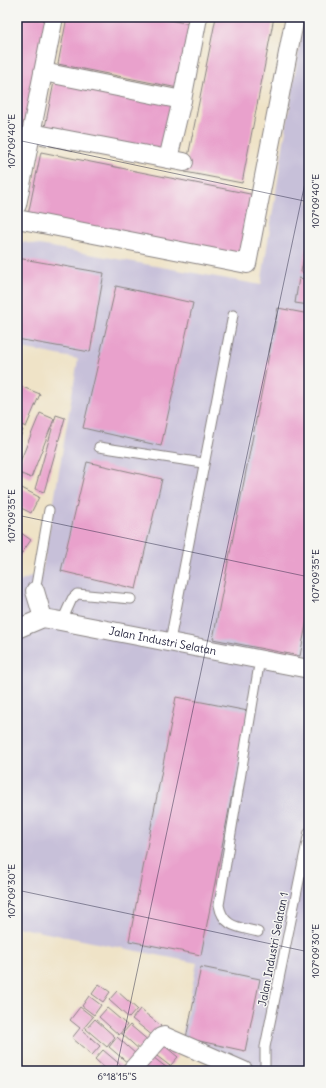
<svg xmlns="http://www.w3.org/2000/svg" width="326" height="1088" viewBox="0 0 326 1088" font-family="Delius,sans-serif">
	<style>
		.industrial { fill: #c7c0d9 }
		.building { fill: #e9a1cc }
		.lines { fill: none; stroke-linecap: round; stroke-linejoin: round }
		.service-casing { stroke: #888281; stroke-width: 11 }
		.minor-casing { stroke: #888281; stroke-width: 20 }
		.service { stroke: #fff; stroke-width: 9 }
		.minor { stroke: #fff; stroke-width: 18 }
		.ticks { fill: none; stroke: #22223b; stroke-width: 1; stroke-opacity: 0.45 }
		.labels { text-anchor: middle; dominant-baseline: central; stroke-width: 3; stroke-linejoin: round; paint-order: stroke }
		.street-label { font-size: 11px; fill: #22223b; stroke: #f6f6f2 }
		.neatline { fill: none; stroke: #22223b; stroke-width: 1.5 }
		.ticks-label { font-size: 10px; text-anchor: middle; fill: #22223b }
	</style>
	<rect width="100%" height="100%" fill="#f6f6f2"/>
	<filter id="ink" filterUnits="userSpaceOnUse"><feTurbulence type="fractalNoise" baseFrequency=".025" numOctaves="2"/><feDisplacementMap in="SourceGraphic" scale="8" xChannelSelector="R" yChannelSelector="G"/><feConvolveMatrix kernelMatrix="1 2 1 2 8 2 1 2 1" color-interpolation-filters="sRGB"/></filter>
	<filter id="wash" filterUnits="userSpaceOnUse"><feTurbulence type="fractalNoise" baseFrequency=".012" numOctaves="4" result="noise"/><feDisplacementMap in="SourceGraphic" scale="16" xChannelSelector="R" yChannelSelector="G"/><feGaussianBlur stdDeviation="0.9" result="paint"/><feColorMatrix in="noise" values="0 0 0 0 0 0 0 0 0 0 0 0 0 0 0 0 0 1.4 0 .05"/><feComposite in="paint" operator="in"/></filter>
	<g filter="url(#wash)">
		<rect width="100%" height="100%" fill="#efe3c7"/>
		<path class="industrial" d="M304,17H309V1071H229L181,1042L197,963L17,927V583L42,572L78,359L17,347V241L261,285Z"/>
		<g id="blocks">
			<g class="building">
				<path d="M17,17H53L17,193Z"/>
				<path d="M67,17H155L190,24L178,88L58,64Z"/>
				<path d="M216,17H274L242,183L185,172Z"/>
				<path d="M55,77L175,101L163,156L44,132Z"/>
				<path d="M41,152L255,195L243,258L28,215Z"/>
				<path d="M306,247H309V274L301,272Z"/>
				<path d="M17,258L104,273L90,352L17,339Z"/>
				<path d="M299,278L309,280V305L295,303Z"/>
				<path d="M116,286L193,303L161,446L83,428Z"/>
				<path d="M278,308L309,314V609L300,656L213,639Z"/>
				<path d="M20,386L40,394L26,427L17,423V394Z"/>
				<path d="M40,413L54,419L31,478L17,472V469Z"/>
				<path d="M56,415L65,418L44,492L35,489Z"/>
				<path d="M17,428L23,430L17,445Z"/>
				<path d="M87,462L162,479L136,589L61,571Z"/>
				<path d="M18,486L39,497L31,513L17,506V489Z"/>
				<path d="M17,530L31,540L17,560Z"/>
				<path d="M176,697L248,711L201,955L129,941Z"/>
				<path d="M201,967L260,979L245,1051L186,1038Z"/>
				<path d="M99,984L110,992L103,1002L92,994Z"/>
				<path d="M117,991L137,1009L129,1018L109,1000Z"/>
				<path d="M89,996L101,1005L94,1015L82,1006Z"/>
				<path d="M80,1007L93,1017L82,1030L100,1046L92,1055L72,1038L80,1028L70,1020Z"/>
				<path d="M107,1008L127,1025L119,1035L99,1017Z"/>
				<path d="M140,1009L161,1026L153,1036L132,1019Z"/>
				<path d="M95,1019L115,1037L107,1047L86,1029Z"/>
				<path d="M130,1025L150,1042L142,1052L122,1034Z"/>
				<path d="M117,1037L137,1055L129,1064L109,1047Z"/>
				<path d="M161,1043L178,1057L170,1066L153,1053Z"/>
				<path d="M103,1050L123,1067L120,1071H108L95,1059Z"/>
				<path d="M149,1054L167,1068L165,1071H145L140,1067Z"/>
			</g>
		</g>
	</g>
	<g filter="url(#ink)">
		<use href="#blocks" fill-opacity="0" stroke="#888281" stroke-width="1"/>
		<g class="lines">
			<g class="service-casing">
				<g id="service">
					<path d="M99,447L203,463"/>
					<path d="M35,591L49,510"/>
					<path d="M62,621L72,599L77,594L131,599"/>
					<path d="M170,641L233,315"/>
					<path d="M258,932C240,927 223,928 219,905L260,659"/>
					<path d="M265,1071V1047L309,832"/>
				</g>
			</g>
			<g class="minor-casing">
				<g id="minor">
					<path d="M43,72L182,100"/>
					<path d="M32,133L184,162"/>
					<path d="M168,159L182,100L198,17"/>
					<path d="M17,205L54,17"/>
					<path d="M17,219L247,264L295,17"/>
					<path d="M35,591L43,618"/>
					<path id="s1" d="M17,629L43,618L55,620L309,669"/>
					<path d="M131,1071L161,1037L164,1036L244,1071"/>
				</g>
			</g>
			<use href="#service" class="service"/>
			<use href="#minor" class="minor"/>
		</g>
	</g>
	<path class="ticks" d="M17,140L309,202M17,515L309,577M17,890L309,952M116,1071L309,164"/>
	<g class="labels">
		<g class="street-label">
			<text stroke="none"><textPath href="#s1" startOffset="150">Jalan Industri Selatan</textPath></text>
			<text transform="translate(273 949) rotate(-79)">Jalan Industri Selatan 1</text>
		</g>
	</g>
	<rect width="326" height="1088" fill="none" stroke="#f6f6f2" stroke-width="44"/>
	<rect x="22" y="22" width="282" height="1044" class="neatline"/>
	<g class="ticks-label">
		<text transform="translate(11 141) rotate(-90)" y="4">107°09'40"E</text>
		<text transform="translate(315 201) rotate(-90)" y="4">107°09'40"E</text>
		<text transform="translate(11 516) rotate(-90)" y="4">107°09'35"E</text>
		<text transform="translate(315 576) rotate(-90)" y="4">107°09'35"E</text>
		<text transform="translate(11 891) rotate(-90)" y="4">107°09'30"E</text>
		<text transform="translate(315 951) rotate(-90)" y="4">107°09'30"E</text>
		<text x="117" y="1080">6°18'15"S</text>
	</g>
</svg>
